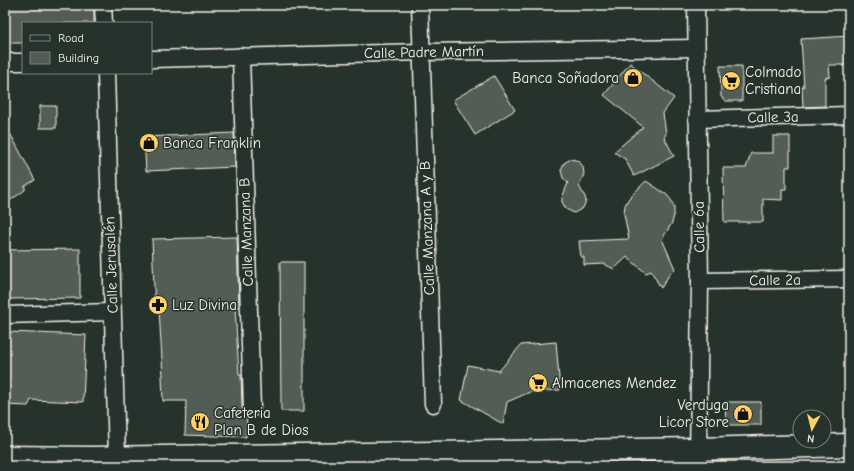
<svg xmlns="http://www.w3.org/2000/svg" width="854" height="471" viewBox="0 0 854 471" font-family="'Comic Neue',sans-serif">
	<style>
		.building { fill: #525c55; stroke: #f4f1e8 }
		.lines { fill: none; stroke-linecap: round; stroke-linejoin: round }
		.minor-casing { stroke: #f4f1e8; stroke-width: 19 }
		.secondary-casing { stroke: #f4f1e8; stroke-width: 25 }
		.minor { stroke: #26332d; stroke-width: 16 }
		.secondary { stroke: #26332d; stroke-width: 22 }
		.labels { text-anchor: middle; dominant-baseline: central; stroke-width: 3; stroke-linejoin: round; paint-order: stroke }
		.street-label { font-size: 15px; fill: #f4f1e8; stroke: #26332d }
		.poi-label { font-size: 15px; fill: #f4f1e8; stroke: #26332d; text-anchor: start }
	</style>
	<rect width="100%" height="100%" fill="#26332d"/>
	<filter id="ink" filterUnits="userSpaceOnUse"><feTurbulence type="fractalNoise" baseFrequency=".025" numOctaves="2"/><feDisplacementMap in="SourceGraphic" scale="8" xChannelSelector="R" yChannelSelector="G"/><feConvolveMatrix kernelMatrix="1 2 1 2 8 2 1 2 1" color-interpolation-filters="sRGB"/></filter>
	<g filter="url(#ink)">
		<g class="building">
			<path d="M5,5H94V23H23V43H5Z"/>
			<path d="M849,36V65H829L830,77L825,78V106L803,107L802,87H804L801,39Z"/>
			<path d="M630,63L674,98L663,113L666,134L664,137L674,156L634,176L625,159L614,152L643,127L604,95Z"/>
			<path d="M720,66H742V101H726L721,97Z"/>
			<path d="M494,76L515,110L475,135L453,100Z"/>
			<rect x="40" y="106" width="16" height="22"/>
			<path d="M5,124L35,180L25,186V190L5,204Z"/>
			<path d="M234,133L235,167L146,171L144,137Z"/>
			<path d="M773,136H790V167H786V189H782V200L763,199V222H724L723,168H746L751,153H773Z"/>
			<path d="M571,159L579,161L583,167L584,174L579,186L585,197L586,201L583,208L574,213L566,209L562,202V198L568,183L563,178L561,170L564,163Z"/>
			<path d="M646,181L666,194L671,200L674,207V215L672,223L662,239L675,269L669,275L661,288L651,271L646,273L627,257L614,269L604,264L584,265V257H581L579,241L629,239L624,214L625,205L629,198Z"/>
			<path d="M237,237L239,307H235L239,375H241L242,408L244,413L247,416L246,437L185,435L186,401H163L162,376H163L159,310H155L152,239Z"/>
			<path d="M80,249V298L5,299V250Z"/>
			<path d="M280,262H304V411H281Z"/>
			<path d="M8,332L86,335L83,402L31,400L28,406L5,405V337H7Z"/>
			<path d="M556,342L560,390L530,392L507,402L503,424L461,400L468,365L499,371L521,345Z"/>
			<path d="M726,402H761V425H725Z"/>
		</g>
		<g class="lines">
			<g class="minor-casing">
				<g id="minor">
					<path d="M103,5L104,23"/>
					<path d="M420,5L433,404"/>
					<path d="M696,5L700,281L698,466"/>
					<path d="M241,56L252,408"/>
					<path d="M151,59L422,52L696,48"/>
					<path d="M5,62H23"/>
					<path d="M106,73L117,457"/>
					<path d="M697,119L849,115"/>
					<path d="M700,281L849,279"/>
					<path d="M5,315L112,312"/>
					<path d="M598,450L599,466"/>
				</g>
			</g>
			<g class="secondary-casing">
				<path id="secondary" d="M5,457L92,458L698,449L849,445"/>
			</g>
			<use href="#minor" class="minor"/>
			<use href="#secondary" class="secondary"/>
		</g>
	</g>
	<defs>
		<g id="shop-disc" transform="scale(1)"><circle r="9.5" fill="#ffd166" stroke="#26332d"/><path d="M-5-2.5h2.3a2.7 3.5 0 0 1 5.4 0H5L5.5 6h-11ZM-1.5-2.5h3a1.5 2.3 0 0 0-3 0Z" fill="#111"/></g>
		<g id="supermarket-disc" transform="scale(1)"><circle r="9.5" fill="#ffd166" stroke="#26332d"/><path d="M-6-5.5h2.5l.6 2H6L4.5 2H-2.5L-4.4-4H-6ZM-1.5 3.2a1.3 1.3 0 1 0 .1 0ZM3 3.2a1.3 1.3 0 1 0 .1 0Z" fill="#111"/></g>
		<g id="pharmacy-disc" transform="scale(1)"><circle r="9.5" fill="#ffd166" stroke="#26332d"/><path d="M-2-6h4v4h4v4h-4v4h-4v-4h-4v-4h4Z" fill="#111"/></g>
		<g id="restaurant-disc" transform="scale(1)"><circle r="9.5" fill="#ffd166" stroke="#26332d"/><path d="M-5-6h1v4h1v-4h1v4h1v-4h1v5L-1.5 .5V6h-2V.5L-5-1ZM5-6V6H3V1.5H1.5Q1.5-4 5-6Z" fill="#111"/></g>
	</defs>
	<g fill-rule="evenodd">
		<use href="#shop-disc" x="633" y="78"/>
		<use href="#supermarket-disc" x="731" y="81"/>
		<use href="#shop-disc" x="149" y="143"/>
		<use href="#pharmacy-disc" x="158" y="305"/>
		<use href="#supermarket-disc" x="538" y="383"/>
		<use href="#shop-disc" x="743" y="414"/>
		<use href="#restaurant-disc" x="200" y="422"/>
	</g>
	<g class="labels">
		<g class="street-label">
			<text transform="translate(424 52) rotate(-1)">Calle Padre Martín</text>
			<text transform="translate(773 117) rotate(-1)">Calle 3a</text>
			<text transform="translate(699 227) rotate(-91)">Calle 6a</text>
			<text transform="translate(427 228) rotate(-92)">Calle Manzana A y B</text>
			<text transform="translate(246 232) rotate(-92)">Calle Manzana B</text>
			<text transform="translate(111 265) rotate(-92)">Calle Jerusalén</text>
			<text transform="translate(775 280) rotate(-1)">Calle 2a</text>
		</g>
		<g class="poi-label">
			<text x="745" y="72">Colmado<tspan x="745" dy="17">Cristiana</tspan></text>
			<text x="619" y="78" text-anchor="end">Banca Soñadora</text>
			<text x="163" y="143">Banca Franklin</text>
			<text x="172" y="305">Luz Divina</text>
			<text x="552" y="383">Almacenes Mendez</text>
			<text x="729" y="405" text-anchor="end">Verduga<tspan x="729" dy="17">Licor Store</tspan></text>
			<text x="214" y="413">Cafeteria<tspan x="214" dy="17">Plan B de Dios</tspan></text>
		</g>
	</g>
	<rect width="854" height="471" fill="none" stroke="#26332d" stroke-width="20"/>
	<rect x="10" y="10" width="834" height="451" fill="none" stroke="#f4f1e8" stroke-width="1.5" filter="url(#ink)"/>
	<rect x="22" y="22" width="130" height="52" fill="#26332d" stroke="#787f78"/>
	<rect x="30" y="35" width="20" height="6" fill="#26332d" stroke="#787f78"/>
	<text x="58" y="42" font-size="12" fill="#f4f1e8">Road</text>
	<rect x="30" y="52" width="20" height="12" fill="#525c55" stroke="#787f78"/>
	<text x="58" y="62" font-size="12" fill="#f4f1e8">Building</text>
	<g transform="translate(812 429) rotate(187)"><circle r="19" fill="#26332d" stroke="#787f78"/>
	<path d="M0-3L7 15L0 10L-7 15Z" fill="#ffd166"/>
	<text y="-6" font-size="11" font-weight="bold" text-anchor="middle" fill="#f4f1e8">N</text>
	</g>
</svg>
